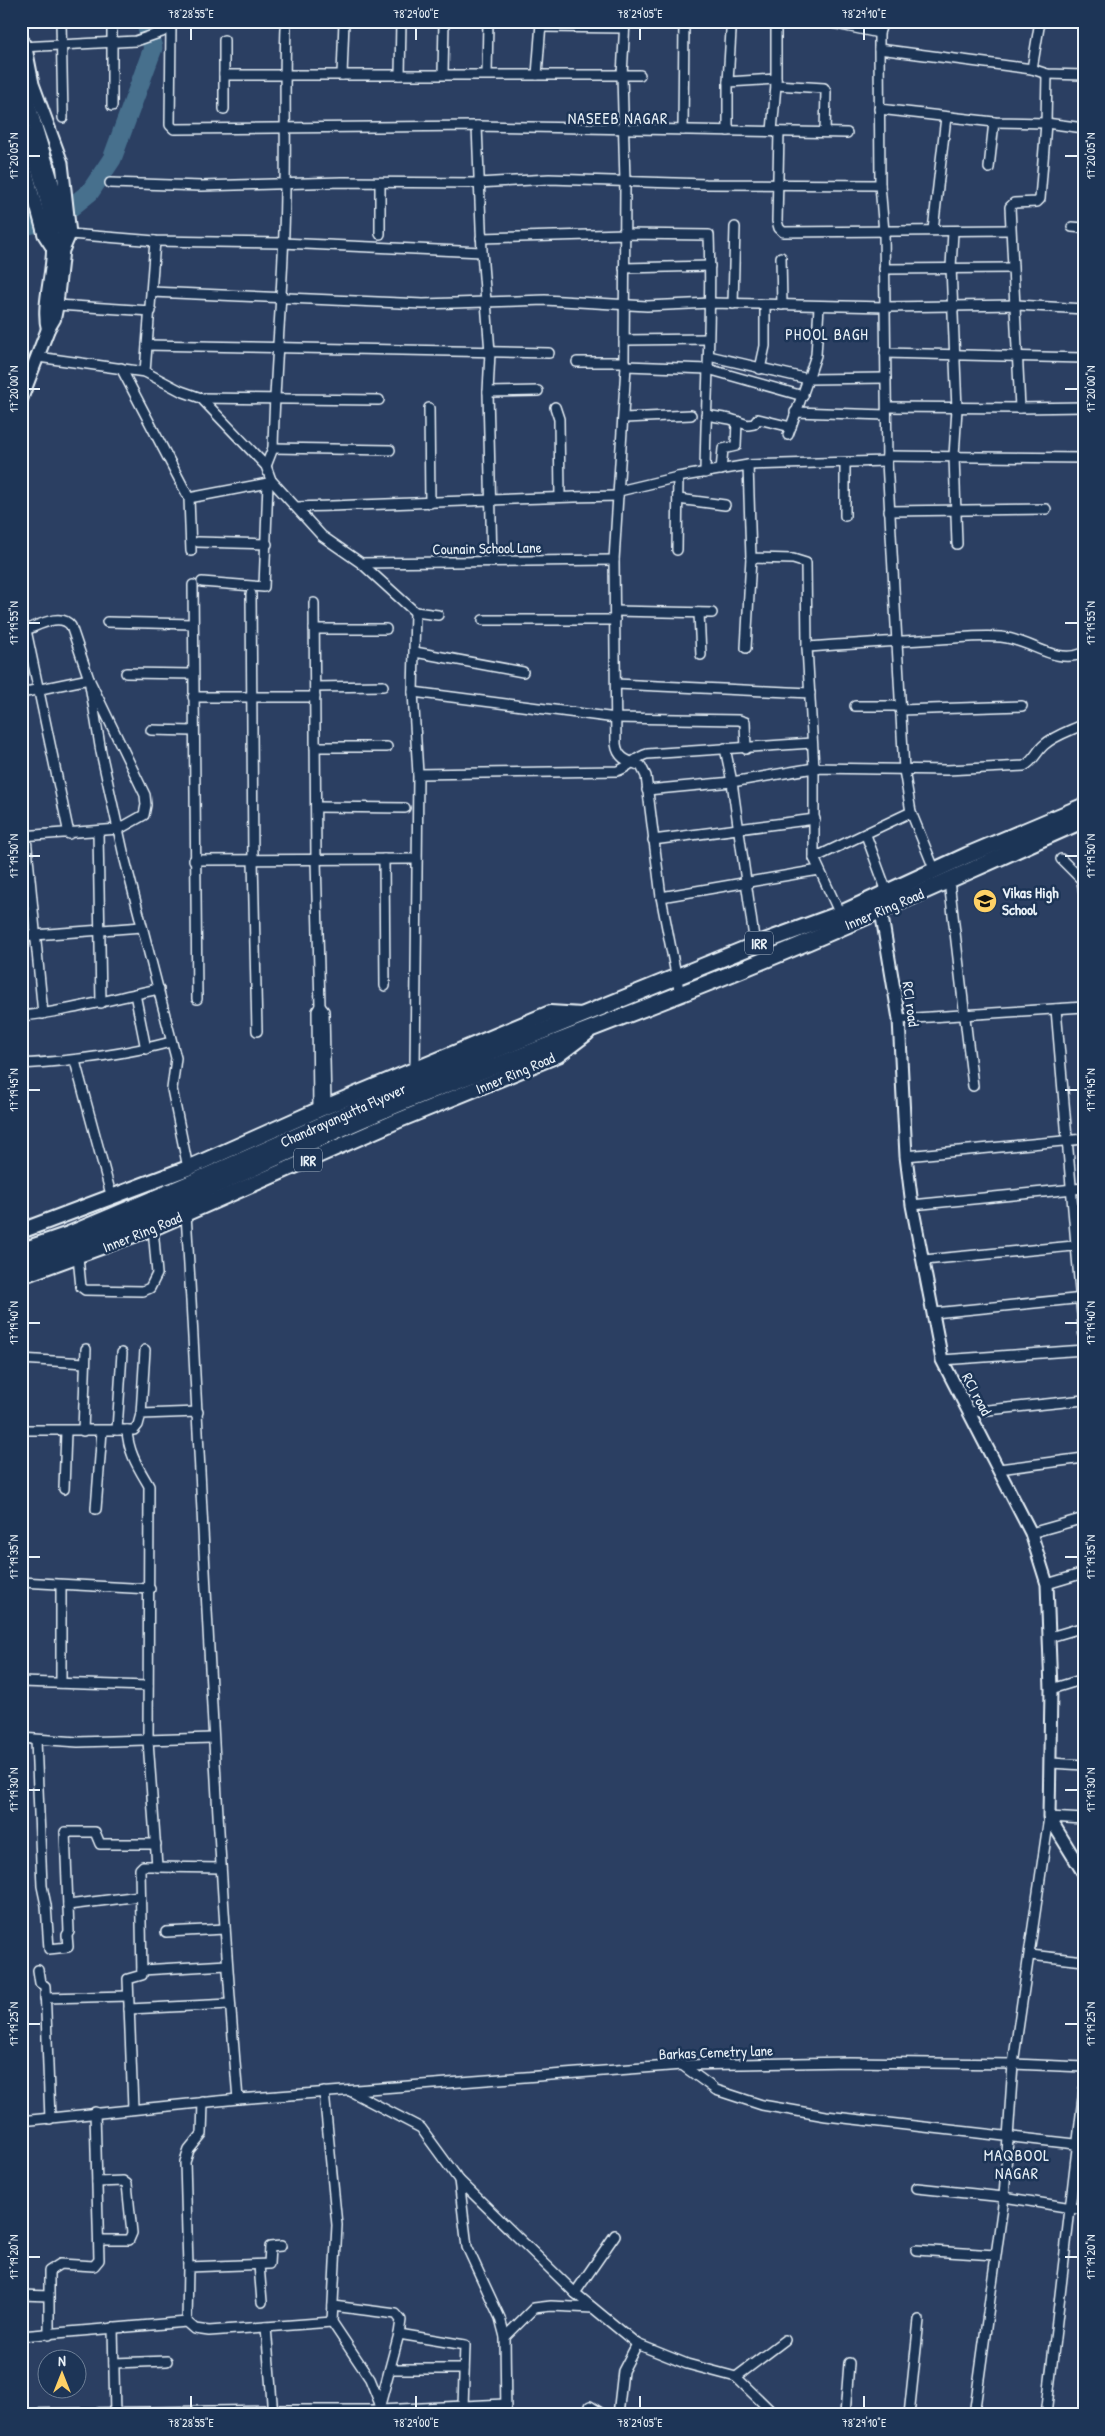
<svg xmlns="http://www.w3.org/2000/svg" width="1105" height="2436" viewBox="0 0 1105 2436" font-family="'Patrick Hand',sans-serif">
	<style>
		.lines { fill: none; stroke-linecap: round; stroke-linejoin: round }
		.river { stroke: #466f8d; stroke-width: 19 }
		.minor-casing { stroke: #e8f1f8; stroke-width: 12 }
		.tertiary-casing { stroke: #e8f1f8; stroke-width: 15 }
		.secondary-casing { stroke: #e8f1f8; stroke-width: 16 }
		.primary-casing { stroke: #e8f1f8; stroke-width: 18 }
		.trunk-casing { stroke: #e8f1f8; stroke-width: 19 }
		.minor { stroke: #1d3557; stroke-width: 9 }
		.tertiary { stroke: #1d3557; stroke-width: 11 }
		.secondary { stroke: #1d3557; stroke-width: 12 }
		.primary { stroke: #1d3557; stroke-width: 14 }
		.trunk { stroke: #1d3557; stroke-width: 15 }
		.ticks { fill: none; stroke: #e8f1f8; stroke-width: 2 }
		.labels { text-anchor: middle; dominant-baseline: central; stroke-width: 5; stroke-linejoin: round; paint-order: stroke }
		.shield { fill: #1d3557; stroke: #abb9c8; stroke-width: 1 }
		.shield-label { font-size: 14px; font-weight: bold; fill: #e8f1f8 }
		.street-label { font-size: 15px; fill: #e8f1f8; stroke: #1d3557 }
		.poi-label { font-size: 15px; font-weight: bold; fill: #e8f1f8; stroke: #1d3557; text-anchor: start }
		.neighbourhood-label { font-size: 16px; letter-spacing: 1px; fill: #e8f1f8; stroke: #1d3557 }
		.neatline { fill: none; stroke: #e8f1f8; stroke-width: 2 }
		.ticks-label { font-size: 12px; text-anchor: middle; fill: #e8f1f8 }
	</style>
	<rect width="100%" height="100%" fill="#2b3f62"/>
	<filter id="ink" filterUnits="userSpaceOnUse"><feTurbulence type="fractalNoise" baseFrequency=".02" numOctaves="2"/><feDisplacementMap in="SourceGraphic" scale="10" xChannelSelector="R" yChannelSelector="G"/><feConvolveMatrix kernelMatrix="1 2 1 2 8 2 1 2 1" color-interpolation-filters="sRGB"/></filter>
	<g filter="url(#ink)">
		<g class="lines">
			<path class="river" d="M21,227L59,217L90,192L112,159L153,48L145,21"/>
			<g class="minor-casing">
				<g id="minor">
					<path d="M61,21L63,118"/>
					<path d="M112,21V106"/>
					<path d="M625,21L622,75L625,182L624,362L626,366L614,560L616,744C618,759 628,761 641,766L646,776L661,897L680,995"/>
					<path d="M822,21L879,33"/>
					<path d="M883,21L879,33V49L1032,69L1047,74L1084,75"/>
					<path d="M171,26L170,125L174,129L477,126L847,133"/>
					<path d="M541,27L624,28"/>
					<path d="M224,40V109"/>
					<path d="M21,47L136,41L162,32L177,21"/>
					<path d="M879,49L880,185"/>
					<path d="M1032,69L1040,21"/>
					<path d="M224,74L227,75H640"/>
					<path d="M443,74L444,21"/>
					<path d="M487,74L488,21"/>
					<path d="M342,75L344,21"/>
					<path d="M400,75L401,21"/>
					<path d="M537,75L541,23"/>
					<path d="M728,82L731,31"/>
					<path d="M776,85L824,88L826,92L825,132"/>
					<path d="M879,109L994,122L1046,123L1084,128"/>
					<path d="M477,126L482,252L490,352L488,392L492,562"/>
					<path d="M683,130L684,21"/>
					<path d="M728,131V82L776,79"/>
					<path d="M772,131L776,85V21"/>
					<path d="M779,132L777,221L779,228L783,232L1010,230"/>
					<path d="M989,168L994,122"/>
					<path d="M110,183L201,186L342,182L478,183L549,179L706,184L880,185L884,232L887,461L904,770L911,812L935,871"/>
					<path d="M1072,227L1084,228"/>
					<path d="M933,230L946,117"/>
					<path d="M953,232L951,267L957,409L954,456L957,544"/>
					<path d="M70,234L155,241L282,243L482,252"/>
					<path d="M380,234V183"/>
					<path d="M481,238L625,234L709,235C712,315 706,393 705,473"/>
					<path d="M781,257L782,305"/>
					<path d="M624,268L710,266"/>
					<path d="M884,269L1012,268"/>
					<path d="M152,292L423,304L545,300L647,306L711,303L886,307L1017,305L1084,309"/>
					<path d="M733,304L735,227"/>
					<path d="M57,305L151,311"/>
					<path d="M624,340L708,339"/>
					<path d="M147,345L549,353"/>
					<path d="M885,353L1083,358"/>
					<path d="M709,356L808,379L816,355L819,307"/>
					<path d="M38,357L145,372L181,391L201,398L266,466L271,480L322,536L361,563L415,612L438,615"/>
					<path d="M577,362H624"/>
					<path d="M626,366L708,369L803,396"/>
					<path d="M121,368L189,498L191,551"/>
					<path d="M760,369L765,346V306"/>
					<path d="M145,372L155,241"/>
					<path d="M488,392L538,391"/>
					<path d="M201,398L379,400"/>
					<path d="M555,407L559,419L560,497"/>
					<path d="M887,407L1020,408L1010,207L1014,203L1037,202L1040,199L1046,123L1047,74"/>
					<path d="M429,408L430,503"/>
					<path d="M1020,408L1084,407"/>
					<path d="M795,412L886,415"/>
					<path d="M706,415L730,419L748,425L754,424L758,419L791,427"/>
					<path d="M624,418L691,415"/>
					<path d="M788,435L808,379L886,378"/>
					<path d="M273,448L390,450"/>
					<path d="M887,456L1084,458"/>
					<path d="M845,463V516"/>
					<path d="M748,465L887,461"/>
					<path d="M266,466L273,448C275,360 285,272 285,185C286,132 284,81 286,28"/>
					<path d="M721,470L723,449L736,446L737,421"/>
					<path d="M619,491L678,477L748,465L751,558L793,559L806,563L807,647L814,768V858L840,914"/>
					<path d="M189,498L268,483L271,480"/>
					<path d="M678,499L725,505"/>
					<path d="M298,507C405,504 511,498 618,496"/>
					<path d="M889,511L1046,509"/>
					<path d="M198,542L267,544"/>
					<path d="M677,550L678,477"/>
					<path d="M361,563L614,560"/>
					<path d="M202,582L264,587L268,483"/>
					<path d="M193,585L197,999"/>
					<path d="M251,594L253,860L257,1031"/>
					<path d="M314,603L316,860L320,1006L317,1011L318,1110"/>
					<path d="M615,611L712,613"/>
					<path d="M415,612L413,692L418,774L415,1069"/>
					<path d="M699,613L701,655"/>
					<path d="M483,620H615"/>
					<path d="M107,622L193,624"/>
					<path d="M314,629H386"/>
					<path d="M807,647C852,644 896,641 940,639C960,638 981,635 1001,637C1032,640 1054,665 1084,653"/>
					<path d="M746,648L751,558"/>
					<path d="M415,652L523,672"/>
					<path d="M126,673L193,674"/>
					<path d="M616,684L810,693"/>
					<path d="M315,687L383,686"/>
					<path d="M413,692L616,718L739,720L745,722L746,749"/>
					<path d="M21,693L89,679L101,752L124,856L176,1058L172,1089L188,1168"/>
					<path d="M193,697H315"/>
					<path d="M855,706H900"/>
					<path d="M900,710L1022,706"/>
					<path d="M151,730L193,731"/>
					<path d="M315,747H387"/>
					<path d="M725,748L732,782L755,945"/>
					<path d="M418,774L617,771C629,768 635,757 647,754L812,743"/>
					<path d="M647,790L732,782L814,768L947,770L1024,766C1034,761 1036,752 1044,745C1055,735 1070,731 1084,724"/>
					<path d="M316,807L405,808"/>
					<path d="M98,832L101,1003"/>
					<path d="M866,835L887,892"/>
					<path d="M21,836L119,829L144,815L146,805L145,795L89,679L71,626C61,612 39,625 26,630L69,834"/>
					<path d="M26,837L43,1014"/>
					<path d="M653,840L815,819"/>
					<path d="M814,858L911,812"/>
					<path d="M384,859L385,986"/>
					<path d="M1061,859L1084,882"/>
					<path d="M194,860L417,859"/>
					<path d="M949,881L973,1086"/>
					<path d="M1082,881L1084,893"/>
					<path d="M661,897L819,870"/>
					<path d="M21,936L142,927"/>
					<path d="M135,994L146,1049"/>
					<path d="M320,1006L324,1011L326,1106"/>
					<path d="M1056,1009L1084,1338"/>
					<path d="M21,1016C68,1012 113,998 159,989"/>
					<path d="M899,1019L1084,1007"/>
					<path d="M75,1061L112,1198"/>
					<path d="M21,1064C72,1061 122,1055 171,1042"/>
					<path d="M906,1156L1084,1139"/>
					<path d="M912,1205L1084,1188"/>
					<path d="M186,1214C204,1509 213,1804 238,2099"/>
					<path d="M78,1257L81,1287L85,1290L143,1291L150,1288L157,1274L153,1228"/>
					<path d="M924,1260L1084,1245"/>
					<path d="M934,1313L1084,1298"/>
					<path d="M21,1359L85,1363"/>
					<path d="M942,1360L1084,1350"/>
					<path d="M969,1412L1084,1400"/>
					<path d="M141,1414L145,1350"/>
					<path d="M21,1430H134L138,1425L141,1414L198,1412"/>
					<path d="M117,1430L122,1353"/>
					<path d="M127,1430C128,1452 138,1467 149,1486L148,1741L157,1866H143L140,1869L142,1975L128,1979L133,2108"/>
					<path d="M83,1431L86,1349"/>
					<path d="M999,1469L1084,1458"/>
					<path d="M64,1489L66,1431"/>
					<path d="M96,1509L102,1431"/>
					<path d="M1031,1533L1084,1518"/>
					<path d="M21,1582L150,1589"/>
					<path d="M1047,1584L1084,1573"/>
					<path d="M1050,1637L1084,1627"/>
					<path d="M21,1682L148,1686"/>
					<path d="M61,1683V1585"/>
					<path d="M1051,1689L1084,1679"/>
					<path d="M21,1738L78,1742L212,1738"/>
					<path d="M36,1740L42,1886L46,1905L49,1949L68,1947L67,1935L69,1932L65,1832H95L100,1844H156"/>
					<path d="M1051,1763L1084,1765"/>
					<path d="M157,1867L221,1868"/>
					<path d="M68,1905L140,1896"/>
					<path d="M166,1932L225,1929"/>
					<path d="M1030,1955L1084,1961"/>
					<path d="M38,1970L40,1983L45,1986L50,2119"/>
					<path d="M142,1970L227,1965"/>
					<path d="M45,1998L128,1996"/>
					<path d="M129,2009L230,2004"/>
					<path d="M682,2065L716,2090L762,2105L826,2116L1084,2145"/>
					<path d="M350,2091L421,2128L459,2180L575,2293L637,2344L687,2364L736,2377L775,2415"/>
					<path d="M324,2092L337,2225L332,2322L370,2379L380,2404"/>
					<path d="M21,2121L238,2099L682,2065L849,2062L1013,2064L1084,2067"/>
					<path d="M459,2180L467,2247L500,2318L505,2337L506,2415"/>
					<path d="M97,2182L123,2181L127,2184L132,2233L129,2240H99"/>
					<path d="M917,2188L1004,2197L1084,2210"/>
					<path d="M916,2250L995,2255"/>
					<path d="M259,2265L262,2302"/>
					<path d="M188,2267L185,2162L189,2150L202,2134L203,2102"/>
					<path d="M575,2293L615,2235"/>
					<path d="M21,2295L49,2296"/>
					<path d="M333,2306L396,2314L401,2320L399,2334"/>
					<path d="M187,2322L188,2267L269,2264L270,2247L281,2246"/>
					<path d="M266,2327L273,2415"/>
					<path d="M113,2328L115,2415"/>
					<path d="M49,2335V2271L60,2264L94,2266L99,2260L95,2112"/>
					<path d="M21,2336L187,2322L195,2329L209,2331L332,2322"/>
					<path d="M505,2337L534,2308L551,2306L593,2308"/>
					<path d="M114,2363L167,2361"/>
					<path d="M390,2369H464"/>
					<path d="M736,2377L785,2340"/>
					<path d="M380,2405L399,2334L465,2345L463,2407"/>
					<path d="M590,2406L604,2415"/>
					<path d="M21,2414L273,2410H380L505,2404"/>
					<path d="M618,2415L623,2371L637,2344"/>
					<path d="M845,2415L849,2363"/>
					<path d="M909,2415L919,2320"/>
					<path d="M974,2415L1004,2197L1013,2064L1049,1817L1084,1819"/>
					<path d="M1046,2415L1084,2089"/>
				</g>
			</g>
			<g class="tertiary-casing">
				<g id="tertiary">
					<path d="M21,37L26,48L33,84L62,163L70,234L64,248"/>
					<path d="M21,150L44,235L53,249"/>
					<path d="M881,911L899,1019L906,1156L912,1205L942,1360L1031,1533L1047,1584L1051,1689L1049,1817L1084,1874"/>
				</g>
			</g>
			<g class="secondary-casing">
				<g id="secondary">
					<path d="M21,78L56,195L64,236L56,309L54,319L48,329L21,399"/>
					<path d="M21,120C36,163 52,204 53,250C53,275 42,307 48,329"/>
				</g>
			</g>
			<g class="primary-casing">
				<g id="primary">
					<path d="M21,1231L188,1168L318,1110L550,1013L582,1015"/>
					<path d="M21,1276L153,1228L397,1121L558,1055L587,1033"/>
				</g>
			</g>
			<g class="trunk-casing">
				<g id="trunk">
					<path d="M21,1251L70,1234L193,1182L415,1083L755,945L840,914L968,855L1084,806"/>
					<path d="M21,1264C157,1219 283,1150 416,1097C528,1052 643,1010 755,964C866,919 974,868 1084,820"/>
				</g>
			</g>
			<use href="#minor" class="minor"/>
			<use href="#tertiary" class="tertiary"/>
			<use href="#secondary" class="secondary"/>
			<use href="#primary" class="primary"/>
			<use href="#trunk" class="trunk"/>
		</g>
	</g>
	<path class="ticks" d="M191,28V40M416,28V40M640,28V40M864,28V40M28,156H40M1065,156H1078M28,389H40M1065,389H1078M28,623H40M1065,623H1078M28,856H40M1065,856H1078M28,1090H40M1065,1090H1078M28,1323H40M1065,1323H1078M28,1557H40M1065,1557H1078M28,1790H40M1065,1790H1078M28,2024H40M1065,2024H1078M28,2257H40M1065,2257H1078M191,2396V2408M416,2396V2408M640,2396V2408M864,2396V2408"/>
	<defs>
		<g id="school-disc" transform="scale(1.25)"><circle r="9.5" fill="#ffd166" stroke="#1d3557"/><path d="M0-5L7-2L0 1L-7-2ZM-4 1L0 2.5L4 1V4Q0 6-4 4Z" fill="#111"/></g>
	</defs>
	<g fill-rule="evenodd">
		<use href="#school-disc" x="985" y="901"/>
	</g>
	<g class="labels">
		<g class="shield">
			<rect x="745" y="931.5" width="28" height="23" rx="4"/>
			<rect x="294" y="1148.5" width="28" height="23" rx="4"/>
		</g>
		<g class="shield-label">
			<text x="759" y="943">IRR</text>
			<text x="308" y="1160">IRR</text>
		</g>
		<g class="street-label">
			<text transform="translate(487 548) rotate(-1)">Counain School Lane</text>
			<text transform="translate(884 909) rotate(-23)">Inner Ring Road</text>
			<text transform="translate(911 1004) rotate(82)">RCI road</text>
			<text transform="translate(515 1073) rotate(-23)">Inner Ring Road</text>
			<text transform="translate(343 1115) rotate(-24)">Chandrayangutta Flyover</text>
			<text transform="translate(142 1232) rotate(-22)">Inner Ring Road</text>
			<text transform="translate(977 1394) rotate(62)">RCI road</text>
			<text transform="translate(716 2052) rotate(-2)">Barkas Cemetry lane</text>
		</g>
		<g class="poi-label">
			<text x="1002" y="892">Vikas High<tspan x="1002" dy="17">School</tspan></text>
		</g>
		<g class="neighbourhood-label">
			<text x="618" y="118">NASEEB NAGAR</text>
			<text x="827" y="334">PHOOL BAGH</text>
			<text x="1017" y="2155">MAQBOOL<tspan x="1017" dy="18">NAGAR</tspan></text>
		</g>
	</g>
	<rect width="1105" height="2436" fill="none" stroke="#1d3557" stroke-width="55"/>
	<g transform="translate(62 2374)"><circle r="24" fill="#1d3557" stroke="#6e8097"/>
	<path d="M0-4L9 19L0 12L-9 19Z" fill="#ffd166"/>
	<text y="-8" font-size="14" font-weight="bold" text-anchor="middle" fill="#e8f1f8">N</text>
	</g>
	<rect x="28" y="28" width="1050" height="2380" class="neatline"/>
	<g class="ticks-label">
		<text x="191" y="18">78°28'55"E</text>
		<text x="416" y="18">78°29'00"E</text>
		<text x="640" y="18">78°29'05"E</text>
		<text x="864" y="18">78°29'10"E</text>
		<text transform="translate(14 156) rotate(-90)" y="4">17°20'05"N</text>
		<text transform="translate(1091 156) rotate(-90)" y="4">17°20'05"N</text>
		<text transform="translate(14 389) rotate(-90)" y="4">17°20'00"N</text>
		<text transform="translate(1091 389) rotate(-90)" y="4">17°20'00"N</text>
		<text transform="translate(14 623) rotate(-90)" y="4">17°19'55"N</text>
		<text transform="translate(1091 623) rotate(-90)" y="4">17°19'55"N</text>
		<text transform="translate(14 856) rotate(-90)" y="4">17°19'50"N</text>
		<text transform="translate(1091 856) rotate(-90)" y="4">17°19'50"N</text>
		<text transform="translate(14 1090) rotate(-90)" y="4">17°19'45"N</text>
		<text transform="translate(1091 1090) rotate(-90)" y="4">17°19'45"N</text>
		<text transform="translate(14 1323) rotate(-90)" y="4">17°19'40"N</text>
		<text transform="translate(1091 1323) rotate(-90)" y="4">17°19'40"N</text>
		<text transform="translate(14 1557) rotate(-90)" y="4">17°19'35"N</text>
		<text transform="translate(1091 1557) rotate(-90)" y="4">17°19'35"N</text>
		<text transform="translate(14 1790) rotate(-90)" y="4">17°19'30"N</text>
		<text transform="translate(1091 1790) rotate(-90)" y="4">17°19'30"N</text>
		<text transform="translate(14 2024) rotate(-90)" y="4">17°19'25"N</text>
		<text transform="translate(1091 2024) rotate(-90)" y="4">17°19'25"N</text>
		<text transform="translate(14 2257) rotate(-90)" y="4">17°19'20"N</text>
		<text transform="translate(1091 2257) rotate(-90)" y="4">17°19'20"N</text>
		<text x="191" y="2427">78°28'55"E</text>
		<text x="416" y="2427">78°29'00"E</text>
		<text x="640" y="2427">78°29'05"E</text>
		<text x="864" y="2427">78°29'10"E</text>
	</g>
</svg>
